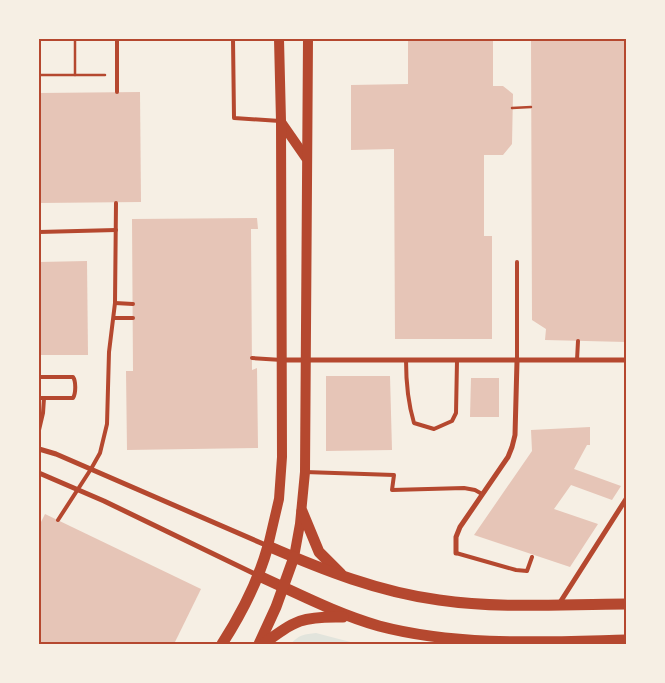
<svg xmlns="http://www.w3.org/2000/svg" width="665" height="683" viewBox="0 0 665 683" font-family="'DejaVu Sans',sans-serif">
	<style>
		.green { fill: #e2e4dc }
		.building { fill: #e6c5b7 }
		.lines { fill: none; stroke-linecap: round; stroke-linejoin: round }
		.path { stroke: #b5482f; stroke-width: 2.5 }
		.service { stroke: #b5482f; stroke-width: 4 }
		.minor { stroke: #b5482f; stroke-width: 5 }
		.secondary { stroke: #b5482f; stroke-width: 10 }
		.primary { stroke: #b5482f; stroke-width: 11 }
		.neatline { fill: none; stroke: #b5482f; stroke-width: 2 }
	</style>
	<rect width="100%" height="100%" fill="#f6efe4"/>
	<path class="green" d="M316,633L358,644H291C298,635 305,634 316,633Z"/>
	<g class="building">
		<path d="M408,39H493V86H503L513,94L512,144L503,155H484V236H492V339H395L394,149L351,150V85L408,84Z"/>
		<path d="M531,39H626V342L545,340L546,329L532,320Z"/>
		<path d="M140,92L141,202L39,203V93Z"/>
		<path d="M257,218L258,229H251L252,370L257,368L258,448L127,450L126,371H133L132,219Z"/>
		<path d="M87,261L88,355H39V262Z"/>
		<path d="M326,376H390L392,450L326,451Z"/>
		<path d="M471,378H499V417H470Z"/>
		<path d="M590,427V445H587L574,469L621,486L612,500L571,485L554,509L598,524L570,567L474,535L532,451L531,430Z"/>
		<path d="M45,514L201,589L174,644H39V526Z"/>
	</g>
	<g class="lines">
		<g class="path">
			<path d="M75,39V75"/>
			<path d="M39,75H105"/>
			<path d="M512,108L531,107"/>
		</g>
		<g class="service">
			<path d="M233,39L234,118L280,121"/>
			<path d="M117,92V39"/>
			<path d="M39,232L116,230"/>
			<path d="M115,303L133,304"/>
			<path d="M114,318H133"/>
			<path d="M252,358L282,360"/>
			<path d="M406,360C406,381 408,403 414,423L434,429L452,421L456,413L457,361"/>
			<path d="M577,360L578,341"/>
			<path d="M517,361V262"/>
			<path d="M39,377H73C76,381 76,393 73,398H39"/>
			<path d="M39,430L43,413L44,398"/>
			<path d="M305,472L394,475L392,490L464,488L475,490L482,494"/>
			<path d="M58,520L91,469L100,453L107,424L109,352L115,303L116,203"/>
			<path d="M456,553L516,570L527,571L532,557"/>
		</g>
		<g class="minor">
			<path d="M282,360H626"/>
			<path d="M39,449L56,454L268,546"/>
			<path d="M39,473L104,501L259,576"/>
			<path d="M456,553V537L460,527L508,457L512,447L515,435L517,361"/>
			<path d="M559,604L626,499"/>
		</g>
		<g class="secondary">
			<path d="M281,122L306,158"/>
			<path d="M268,546L279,499L282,457L281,121L279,39"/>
			<path d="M294,557L300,524L305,472L308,39"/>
		</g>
		<g class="primary">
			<path d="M302,511L319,552L341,574"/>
			<path d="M259,576C299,594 337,614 379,626C459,647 545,642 626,640"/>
			<path d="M222,644C242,613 258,582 268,546C323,570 379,592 439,600C501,609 564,604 626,604"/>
			<path d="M259,644L276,607L294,557"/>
			<path d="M263,644C296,620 302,616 343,617"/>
		</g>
	</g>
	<rect width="665" height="683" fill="none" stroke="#f6efe4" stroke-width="80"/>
	<rect x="40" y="40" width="585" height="603" class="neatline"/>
</svg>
